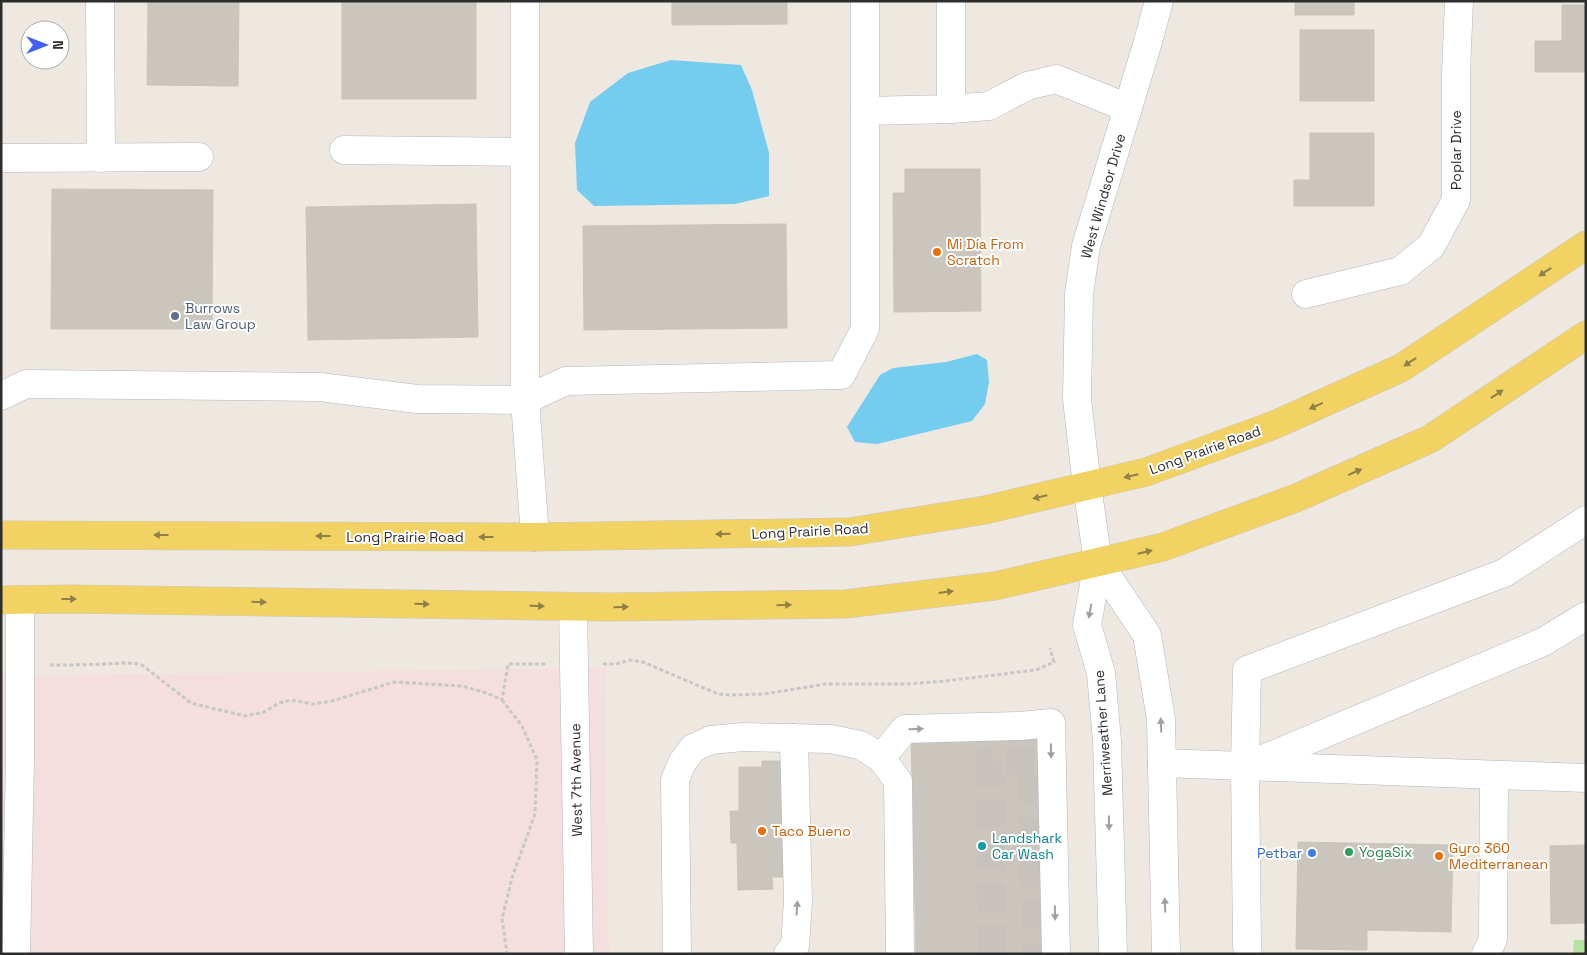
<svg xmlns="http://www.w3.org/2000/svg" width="1587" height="955" viewBox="0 0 1587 955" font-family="'Space Grotesk',sans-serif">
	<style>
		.medical { fill: #f4dede }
		.green { fill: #b4e49d }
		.water { fill: #74ccef }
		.building { fill: #cac6be; stroke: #cac4b9 }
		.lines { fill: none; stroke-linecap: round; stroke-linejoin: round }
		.minor-tunnel { stroke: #c7c3bc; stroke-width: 28; stroke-dasharray: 28 14; stroke-linecap: butt }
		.minor-casing { stroke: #b3b6c0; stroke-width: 29 }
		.major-casing { stroke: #c8c8c8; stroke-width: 29 }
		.path { stroke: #c8c8c8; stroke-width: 3; stroke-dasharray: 4 2.5; stroke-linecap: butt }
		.minor { stroke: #fff; stroke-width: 28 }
		.major { stroke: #f1d263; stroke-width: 28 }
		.oneway { fill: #8f8048 }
		.oneway2 { fill: #a0a0a0 }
		.food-dot { fill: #e8710a; stroke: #fff; stroke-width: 2 }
		.service-dot { fill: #5c6f8a; stroke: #fff; stroke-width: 2 }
		.culture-dot { fill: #0f9aa8; stroke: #fff; stroke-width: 2 }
		.leisure-dot { fill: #2e9e5b; stroke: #fff; stroke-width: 2 }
		.shop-dot { fill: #3f7fe0; stroke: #fff; stroke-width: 2 }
		.labels { text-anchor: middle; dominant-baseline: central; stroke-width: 4; stroke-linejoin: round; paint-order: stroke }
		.street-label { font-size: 14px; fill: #2d2d2d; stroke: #fff }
		.food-label { font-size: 14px; fill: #c56008; stroke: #fff; text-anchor: start }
		.service-label { font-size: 14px; fill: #4e5e75; stroke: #fff; text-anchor: start }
		.culture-label { font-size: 14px; fill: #0d838f; stroke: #fff; text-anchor: start }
		.leisure-label { font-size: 14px; fill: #27864d; stroke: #fff; text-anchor: start }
		.shop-label { font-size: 14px; fill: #366cbe; stroke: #fff; text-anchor: end }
	</style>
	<rect width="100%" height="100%" fill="#eee8e0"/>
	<path class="medical" d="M605,668L609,954H1V676Z"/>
	<path class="green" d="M1574,940H1586V954H1573Z"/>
	<g class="water">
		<path d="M671,60L741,65L752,90L769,153V196L735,204L594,206L577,190L575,143L590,102L628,73Z"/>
		<path d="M977,354L987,360L989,382L985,404L972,421L877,444L855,442L847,427L880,375L893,368L946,362Z"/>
	</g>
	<g class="building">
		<path d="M148,1H239L238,86L147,85Z"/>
		<rect x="342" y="1" width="134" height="98"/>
		<path d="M672,1H787V24L672,25Z"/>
		<rect x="1295" y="1" width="59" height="14"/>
		<path d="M1562,5H1586V72H1535V41H1562Z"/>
		<rect x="1300" y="30" width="74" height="71"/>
		<path d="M1310,133H1374V206H1294V180H1310Z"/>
		<path d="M905,169H980L981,311L894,312L893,193H905Z"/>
		<path d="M52,189L213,190L212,329H51Z"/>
		<path d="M476,204L478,337L308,340L306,207Z"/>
		<path d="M786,224L787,328L584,330L583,226Z"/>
		<path d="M1047,736L1052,954H916L911,738Z"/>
		<path d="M762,761H786L789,877H772L773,889L738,890L737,843H731L730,811H739V767H762Z"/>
		<path d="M1298,842L1453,845L1451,932L1367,930V950L1296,949Z"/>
		<path d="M1586,845V923L1551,924L1550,846Z"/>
	</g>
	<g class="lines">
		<path class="minor-tunnel" d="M992,954L989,761H1034L1036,954"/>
		<g class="minor-casing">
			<g id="minor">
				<path d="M100,1L101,158"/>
				<path d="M525,1V400L535,537"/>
				<path d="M951,1V109L989,106L1027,86L1056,79L1128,108"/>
				<path d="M865,111L951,109"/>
				<path d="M344,150L525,152"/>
				<path d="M1,158L199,157"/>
				<path d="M1306,294L1400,271L1431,246L1456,200V73L1459,1"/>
				<path d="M1,396L26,384L320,387L417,399L525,400L566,381L841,375L865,329V1"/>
				<path d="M1098,562L1147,635L1161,719L1166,954"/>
				<path d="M573,607L579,954"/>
				<path d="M881,758L905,729L1020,726L1051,723L1056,954"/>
				<path d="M1162,763L1586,778"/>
				<path d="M1254,763L1543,642L1586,616"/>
				<path d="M16,954L20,759V600"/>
				<path d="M677,954L675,780L682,763L693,748L711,740L743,737L831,739L860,745L881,758L898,781L900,954"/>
				<path d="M788,954L795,946L798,901L794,738"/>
				<path d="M1113,954L1107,741L1101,673L1087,625L1098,562L1087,486L1077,399L1079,294L1086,246L1147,45L1159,1"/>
				<path d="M1248,954L1247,945L1245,766L1247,670L1504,573L1586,520"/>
				<path d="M1486,954L1493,939L1494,775"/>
			</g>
		</g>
		<g class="major-casing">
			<g id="major">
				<path d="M1,535L535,537L850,532L985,510L1146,472L1274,425L1401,368L1586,245"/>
				<path d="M1,600L68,599L611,607L845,604L995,586L1163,547L1296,498L1430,439L1586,335"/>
			</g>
		</g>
		<g class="path">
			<path d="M603,664H616L630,660L643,662L718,694L730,695L764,694L826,684H906L945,681L1036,670L1054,662L1050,648"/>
			<path d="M50,665C67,665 85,665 102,664C117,664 128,661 142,665L191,703L245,716L264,712L279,703L291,700L313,704L332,701L394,682L462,686L487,693L502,700L508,664H546"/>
			<path d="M502,700L522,726L537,760L535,814L512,878L502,919L507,954"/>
		</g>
		<use href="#minor" class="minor"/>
		<use href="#major" class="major"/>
	</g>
	<defs><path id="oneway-solid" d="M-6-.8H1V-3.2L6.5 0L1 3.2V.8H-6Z" transform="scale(1.25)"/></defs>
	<g class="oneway">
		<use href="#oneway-solid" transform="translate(1545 272) rotate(146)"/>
		<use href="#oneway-solid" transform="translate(1410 362) rotate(146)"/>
		<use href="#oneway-solid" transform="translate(1497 394) rotate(-34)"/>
		<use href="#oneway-solid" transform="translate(1316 406) rotate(156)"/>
		<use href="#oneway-solid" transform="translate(1355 472) rotate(-24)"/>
		<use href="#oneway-solid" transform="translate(1131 476) rotate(167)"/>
		<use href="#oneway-solid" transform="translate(1040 497) rotate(167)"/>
		<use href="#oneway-solid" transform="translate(723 534) rotate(179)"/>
		<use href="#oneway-solid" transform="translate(161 535) rotate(-180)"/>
		<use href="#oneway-solid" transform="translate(323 536) rotate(-180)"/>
		<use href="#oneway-solid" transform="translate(486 537) rotate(-180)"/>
		<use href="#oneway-solid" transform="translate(1145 552) rotate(-13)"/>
		<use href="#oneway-solid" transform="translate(946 592) rotate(-7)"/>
		<use href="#oneway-solid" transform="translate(69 599)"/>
		<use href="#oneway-solid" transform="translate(259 602) rotate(1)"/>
		<use href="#oneway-solid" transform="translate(422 604) rotate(1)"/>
		<use href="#oneway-solid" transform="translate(784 605) rotate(-1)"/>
		<use href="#oneway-solid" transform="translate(537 606) rotate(1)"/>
		<use href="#oneway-solid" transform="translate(621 607) rotate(-1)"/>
	</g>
	<g class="oneway2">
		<use href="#oneway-solid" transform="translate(1090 611) rotate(100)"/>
		<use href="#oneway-solid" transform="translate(1161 725) rotate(-92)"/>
		<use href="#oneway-solid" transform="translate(916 729) rotate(-1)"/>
		<use href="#oneway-solid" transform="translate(1051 751) rotate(89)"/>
		<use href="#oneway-solid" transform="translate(1109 823) rotate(89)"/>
		<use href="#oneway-solid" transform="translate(1165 905) rotate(-92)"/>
		<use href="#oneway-solid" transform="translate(797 908) rotate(-87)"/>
		<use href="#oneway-solid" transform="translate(1055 913) rotate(89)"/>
	</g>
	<g class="food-dot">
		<circle cx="937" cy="252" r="5"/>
		<circle cx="762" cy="831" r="5"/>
		<circle cx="1439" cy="856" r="5"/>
	</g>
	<circle class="service-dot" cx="175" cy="316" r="5"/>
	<circle class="culture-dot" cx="982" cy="846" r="5"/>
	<circle class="leisure-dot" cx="1349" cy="852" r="5"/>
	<circle class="shop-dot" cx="1312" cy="853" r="5"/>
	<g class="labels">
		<g class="street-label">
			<text transform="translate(1456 150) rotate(-90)">Poplar Drive</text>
			<text transform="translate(1103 196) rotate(-74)">West Windsor Drive</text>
			<text transform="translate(1205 450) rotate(-20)">Long Prairie Road</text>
			<text transform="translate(810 531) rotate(-3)">Long Prairie Road</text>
			<text x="405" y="537">Long Prairie Road</text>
			<text transform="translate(1103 733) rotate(-94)">Merriweather Lane</text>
			<text transform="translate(576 780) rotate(-91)">West 7th Avenue</text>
		</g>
		<g class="food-label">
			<text x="947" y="244">Mi Día From<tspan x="947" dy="16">Scratch</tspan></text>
			<text x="772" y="831">Taco Bueno</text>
			<text x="1449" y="848">Gyro 360<tspan x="1449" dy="16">Mediterranean</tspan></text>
		</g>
		<g class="service-label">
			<text x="185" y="308">Burrows<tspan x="185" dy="16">Law Group</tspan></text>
		</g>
		<g class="culture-label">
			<text x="992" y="838">Landshark<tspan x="992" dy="16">Car Wash</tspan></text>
		</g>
		<g class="leisure-label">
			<text x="1359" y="852">YogaSix</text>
		</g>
		<g class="shop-label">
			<text x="1302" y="853">Petbar</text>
		</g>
	</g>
	<rect width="1587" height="955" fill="none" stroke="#2d2d2d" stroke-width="5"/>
	<g transform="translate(45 45) rotate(90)"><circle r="24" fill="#ffffff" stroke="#ababab"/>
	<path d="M0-4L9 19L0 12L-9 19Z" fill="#4260f9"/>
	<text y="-8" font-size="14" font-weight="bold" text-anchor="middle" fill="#2d2d2d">N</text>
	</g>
</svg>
